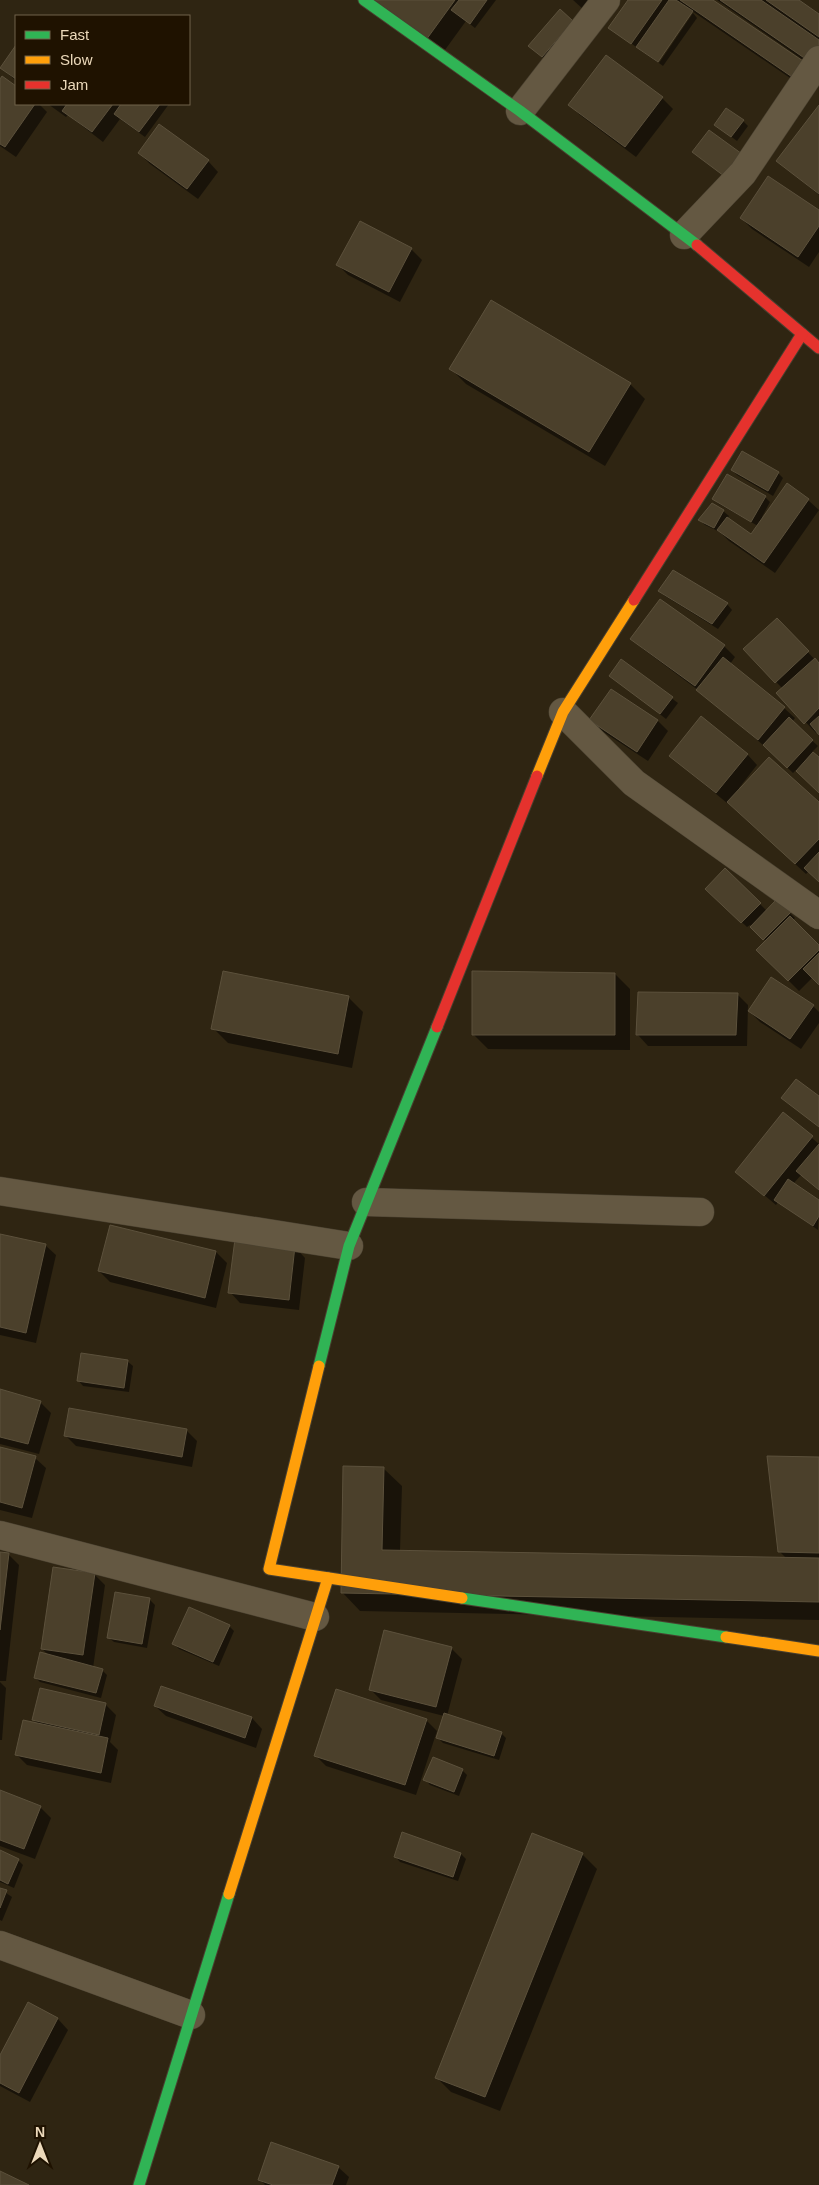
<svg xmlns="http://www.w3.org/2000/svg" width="819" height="2185" viewBox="0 0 819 2185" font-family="Helvetica,sans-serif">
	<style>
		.shadow { fill: #0007 }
		.building { fill: #4b402b; stroke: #5c513c }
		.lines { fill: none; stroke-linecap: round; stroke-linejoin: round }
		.street-casing { stroke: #494030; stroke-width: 29 }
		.fast-casing { stroke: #494030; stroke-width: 13 }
		.slow-casing { stroke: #494030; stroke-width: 13 }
		.jam-casing { stroke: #494030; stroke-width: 13 }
		.street { stroke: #645842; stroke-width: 28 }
		.fast { stroke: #30b455; stroke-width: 11 }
		.slow { stroke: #ff9f0a; stroke-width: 11 }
		.jam { stroke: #e5322d; stroke-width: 11 }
	</style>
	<rect width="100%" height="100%" fill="#2f2512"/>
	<g class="shadow">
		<path d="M367,0H496L475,28L466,21L442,54Z"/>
		<path d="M573,0H592L584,10Z"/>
		<path d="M629,0H674L677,2V0H711L809,91L692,11L657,62L610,28Z"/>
		<path d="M717,0H797L819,16V71Z"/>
		<path d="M693,13L697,18L663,66L659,63Z"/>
		<path d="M572,22L548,62L535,51Z"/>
		<path d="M16,47V81L1,67Z"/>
		<path d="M606,56L662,98L673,109L636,157L580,115L570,105Z"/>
		<path d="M2,78L16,88V104H39L47,112L16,157L0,146V81Z"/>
		<path d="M48,104H169L145,137L120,119L103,142L68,115L66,117Z"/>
		<path d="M819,107V195L778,161Z"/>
		<path d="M743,121L748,126L737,141L715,125Z"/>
		<path d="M139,153L208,161L218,172L198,199L150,164Z"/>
		<path d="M819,211V252L809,267L752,229L741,218Z"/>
		<path d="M411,249L422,260L400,302L348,275L338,265Z"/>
		<path d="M451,369L630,384L645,399L605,466L466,384Z"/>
		<path d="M732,470L778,473L783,478L773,496L737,475Z"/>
		<path d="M765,497L770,502L762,517L764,518L808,500L819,510L775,573L729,541L720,532L705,525L700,520L712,504L723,511L729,516L727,519L751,536L758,526L719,504L713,499Z"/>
		<path d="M674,572L727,604L732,610L718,629L665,596L659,591Z"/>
		<path d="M787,630L819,664V733L818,731L816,733L778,693L783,689L745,650Z"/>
		<path d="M632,639L724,646L735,657L730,664L784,708L795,718L792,722L818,746L812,752L819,759V791L796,770L793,773L769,750L698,690L643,649Z"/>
		<path d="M622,661L678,703L666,719L611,676Z"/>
		<path d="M611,690L658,721L668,731L648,761L602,731L591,720Z"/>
		<path d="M747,754L757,765L739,788L741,789L819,804V880L809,871L806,874L728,802L727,803L670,756Z"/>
		<path d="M725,870L767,911L777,901L795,918L792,921L819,947V983L813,977L799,991L758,950L766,941L750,925L747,927L707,889Z"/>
		<path d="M615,974L630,989V1050L488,1049L473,1034Z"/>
		<path d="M737,994L748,1005L747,1046H648L638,1035Z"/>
		<path d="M348,997L363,1012L352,1068L228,1043L213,1028Z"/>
		<path d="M813,1006L819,1012V1023L801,1049L760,1022L749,1011Z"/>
		<path d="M784,1114L819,1144V1190L802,1174L793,1184L819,1202L818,1230L778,1202L776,1205L737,1172Z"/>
		<path d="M111,1227L216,1252L227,1263L216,1308L110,1282L99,1271Z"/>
		<path d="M0,1235L45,1245L56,1255L36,1343L0,1335Z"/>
		<path d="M295,1247L305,1258L299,1310L240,1303L230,1292Z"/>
		<path d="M127,1361L133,1366L129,1392L83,1386L78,1380Z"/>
		<path d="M0,1391L40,1402L51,1413L39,1454L0,1444Z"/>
		<path d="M187,1431L197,1441L192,1467L76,1446L65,1435Z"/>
		<path d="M0,1449L35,1458L46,1468L32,1518L0,1510Z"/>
		<path d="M819,1458V1620L360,1611L342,1592L383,1468L402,1486L400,1551L787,1559L779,1551Z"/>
		<path d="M0,1553L8,1554L19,1565L6,1681H0Z"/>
		<path d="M94,1574L105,1585L93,1668L102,1670L107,1675L101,1698L40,1682L35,1677L50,1656L42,1649Z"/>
		<path d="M150,1600L155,1605L147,1648L114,1642L108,1637Z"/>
		<path d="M229,1626L234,1631L219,1666L179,1649L174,1644Z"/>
		<path d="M451,1648L462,1659L447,1716L501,1733L506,1738L499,1760L443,1743L437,1737L444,1716L381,1700L370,1689Z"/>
		<path d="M0,1682L6,1688L2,1740H0Z"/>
		<path d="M162,1688L252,1718L262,1729L256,1748L166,1716L155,1706Z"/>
		<path d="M105,1704L116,1715L110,1742L118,1750L111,1783L27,1765L16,1754L39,1725L34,1720Z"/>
		<path d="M426,1720L437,1731L416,1795L326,1766L316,1756Z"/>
		<path d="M462,1770L467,1775L459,1796L430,1785L425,1779Z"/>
		<path d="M0,1791L40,1807L51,1818L35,1859L0,1846Z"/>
		<path d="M0,1852L18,1860L23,1865L14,1888L0,1882Z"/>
		<path d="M461,1854L466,1859L458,1881L400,1862L395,1856Z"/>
		<path d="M582,1854L597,1869L500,2111L451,2092L436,2077Z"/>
		<path d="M0,1889L12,1897L2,1921L0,1920Z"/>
		<path d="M28,2004L58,2019L68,2030L30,2102L0,2086V2058Z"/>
		<path d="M338,2167L349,2177L346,2185H265L260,2179Z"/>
	</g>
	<g class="building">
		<path d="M371,0H455L426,40Z"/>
		<path d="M459,0H487L470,24L451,10Z"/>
		<path d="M628,0H662L631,44L608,28Z"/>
		<path d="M669,0H676L693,11L658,62L636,47Z"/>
		<path d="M680,0H713L809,65L798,81Z"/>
		<path d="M720,0H761L819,40V55L813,64Z"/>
		<path d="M766,0H799L819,14V37Z"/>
		<path d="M560,9L573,21L542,57L528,46Z"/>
		<path d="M16,45V79L0,68Z"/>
		<path d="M606,55L663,97L625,147L568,105Z"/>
		<path d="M2,76L16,86V104H35L5,147L0,144V79Z"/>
		<path d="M67,104H113L92,132L62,111Z"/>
		<path d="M121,104H160L139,132L114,114Z"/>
		<path d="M819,105V194L776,161Z"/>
		<path d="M726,108L744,120L731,137L714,125Z"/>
		<path d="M159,124L209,160L187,189L138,153Z"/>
		<path d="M709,130L749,159L732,182L692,152Z"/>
		<path d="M768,176L819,210V226L798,257L740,218Z"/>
		<path d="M360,221L412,248L389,292L336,265Z"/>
		<path d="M491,300L631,383L589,452L449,369Z"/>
		<path d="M742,451L779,472L768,491L731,470Z"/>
		<path d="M727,474L766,496L751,522L712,499Z"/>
		<path d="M787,483L809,499L764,563L717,530L727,517L751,534Z"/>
		<path d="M712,503L724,510L714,528L698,520Z"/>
		<path d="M673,570L728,603L712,624L658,591Z"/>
		<path d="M660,599L725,645L695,686L630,639Z"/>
		<path d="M777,618L809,651L775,683L743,649Z"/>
		<path d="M723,657L785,707L758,740L696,690Z"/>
		<path d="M815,658L819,663V708L804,724L776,693Z"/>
		<path d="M621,659L673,697L660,714L609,676Z"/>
		<path d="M611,689L658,720L637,752L589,720Z"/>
		<path d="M701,716L748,754L716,793L669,756Z"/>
		<path d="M819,716V735L810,724Z"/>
		<path d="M789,717L813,740L787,768L763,745Z"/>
		<path d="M813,752L819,757V793L796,771Z"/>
		<path d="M769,757L819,802V839L795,864L727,802Z"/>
		<path d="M819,852V882L804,868Z"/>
		<path d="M725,868L761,903L741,923L705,889Z"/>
		<path d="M777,899L791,912L763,940L750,927Z"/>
		<path d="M790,916L819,945V950L788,981L756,950Z"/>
		<path d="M819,953V985L803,969Z"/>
		<path d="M223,971L349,996L338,1054L211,1029Z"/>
		<path d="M472,971L615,973V1035H472Z"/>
		<path d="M771,977L814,1005L790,1039L748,1011Z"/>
		<path d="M638,992L738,993L736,1035H636Z"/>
		<path d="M796,1079L819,1096V1127L781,1098Z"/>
		<path d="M783,1112L813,1136L764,1196L735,1172Z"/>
		<path d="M819,1144V1190L796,1171Z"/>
		<path d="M788,1179L819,1200V1216L813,1226L774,1200Z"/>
		<path d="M110,1225L216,1251L205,1298L98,1271Z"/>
		<path d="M0,1234L46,1244L26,1333L0,1327Z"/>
		<path d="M235,1239L295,1246L289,1300L228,1293Z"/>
		<path d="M81,1353L128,1360L124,1388L77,1381Z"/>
		<path d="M0,1389L41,1401L28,1444L0,1437Z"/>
		<path d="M69,1408L187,1429L182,1457L64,1436Z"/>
		<path d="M0,1447L36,1456L22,1508L0,1502Z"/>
		<path d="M767,1456L819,1457V1553L778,1552Z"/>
		<path d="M343,1466L384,1467L382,1550L819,1558V1602L341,1593Z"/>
		<path d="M0,1552L9,1553L0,1630Z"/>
		<path d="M53,1567L95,1573L83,1655L41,1649Z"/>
		<path d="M115,1592L150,1598L142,1644L107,1638Z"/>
		<path d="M189,1607L230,1625L213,1662L172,1644Z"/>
		<path d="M384,1630L452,1647L436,1707L369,1690Z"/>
		<path d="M40,1652L103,1669L96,1693L34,1678Z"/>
		<path d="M161,1686L252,1717L245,1738L154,1706Z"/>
		<path d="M40,1688L106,1703L99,1735L32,1720Z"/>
		<path d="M336,1689L427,1719L405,1785L314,1756Z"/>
		<path d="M444,1713L502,1732L494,1756L436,1738Z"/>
		<path d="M23,1720L108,1738L101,1773L15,1755Z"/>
		<path d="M433,1757L463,1769L454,1792L423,1780Z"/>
		<path d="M0,1790L41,1806L24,1849L0,1840Z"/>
		<path d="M402,1832L461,1853L453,1877L394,1857Z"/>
		<path d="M532,1833L583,1853L485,2097L435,2078Z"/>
		<path d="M0,1850L19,1859L8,1884L0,1880Z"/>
		<path d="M0,1888L7,1890L0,1908Z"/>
		<path d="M28,2002L58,2018L19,2093L0,2083V2055Z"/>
		<path d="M271,2142L339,2166L332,2185H273L258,2180Z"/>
		<path d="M0,2171L29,2185H0Z"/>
	</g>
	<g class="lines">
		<g class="street-casing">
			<g id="street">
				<path d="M520,111L606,0"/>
				<path d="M684,235L743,173L819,60"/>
				<path d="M563,712L634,783L819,915"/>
				<path d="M0,1191L349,1246"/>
				<path d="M366,1202L700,1212"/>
				<path d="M0,1535L315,1617"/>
				<path d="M0,1945L191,2015"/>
			</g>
		</g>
		<g class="fast-casing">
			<g id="fast">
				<path d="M364,0L520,111L697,245"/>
				<path d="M319,1366L349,1246L437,1027"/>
				<path d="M462,1598L726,1637"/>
				<path d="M139,2185L229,1894"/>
			</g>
		</g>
		<g class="slow-casing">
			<g id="slow">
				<path d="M537,776L563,712L634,600"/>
				<path d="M319,1366L269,1569L462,1598"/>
				<path d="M726,1637L819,1651"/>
				<path d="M229,1894L328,1578"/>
			</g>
		</g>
		<g class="jam-casing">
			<g id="jam">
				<path d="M697,245L819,348"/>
				<path d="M634,600L802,334"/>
				<path d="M437,1027L537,776"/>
			</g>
		</g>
		<use href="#street" class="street"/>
		<use href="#fast" class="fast"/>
		<use href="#slow" class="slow"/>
		<use href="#jam" class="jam"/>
	</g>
	<rect x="15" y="15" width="175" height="90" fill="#1f1200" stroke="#71624a"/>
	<rect x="25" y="31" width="25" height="8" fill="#30b455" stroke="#71624a"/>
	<text x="60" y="40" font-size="15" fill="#ecd9ba">Fast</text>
	<rect x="25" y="56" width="25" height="8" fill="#ff9f0a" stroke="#71624a"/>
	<text x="60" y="65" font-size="15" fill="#ecd9ba">Slow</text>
	<rect x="25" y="81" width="25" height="8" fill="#e5322d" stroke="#71624a"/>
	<text x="60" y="90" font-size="15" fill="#ecd9ba">Jam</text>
	<g transform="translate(40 2145)" stroke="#1f1200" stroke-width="4" paint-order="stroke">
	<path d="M0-4L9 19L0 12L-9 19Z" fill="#ecd9ba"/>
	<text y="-8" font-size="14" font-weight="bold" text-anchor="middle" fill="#ecd9ba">N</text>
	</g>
</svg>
